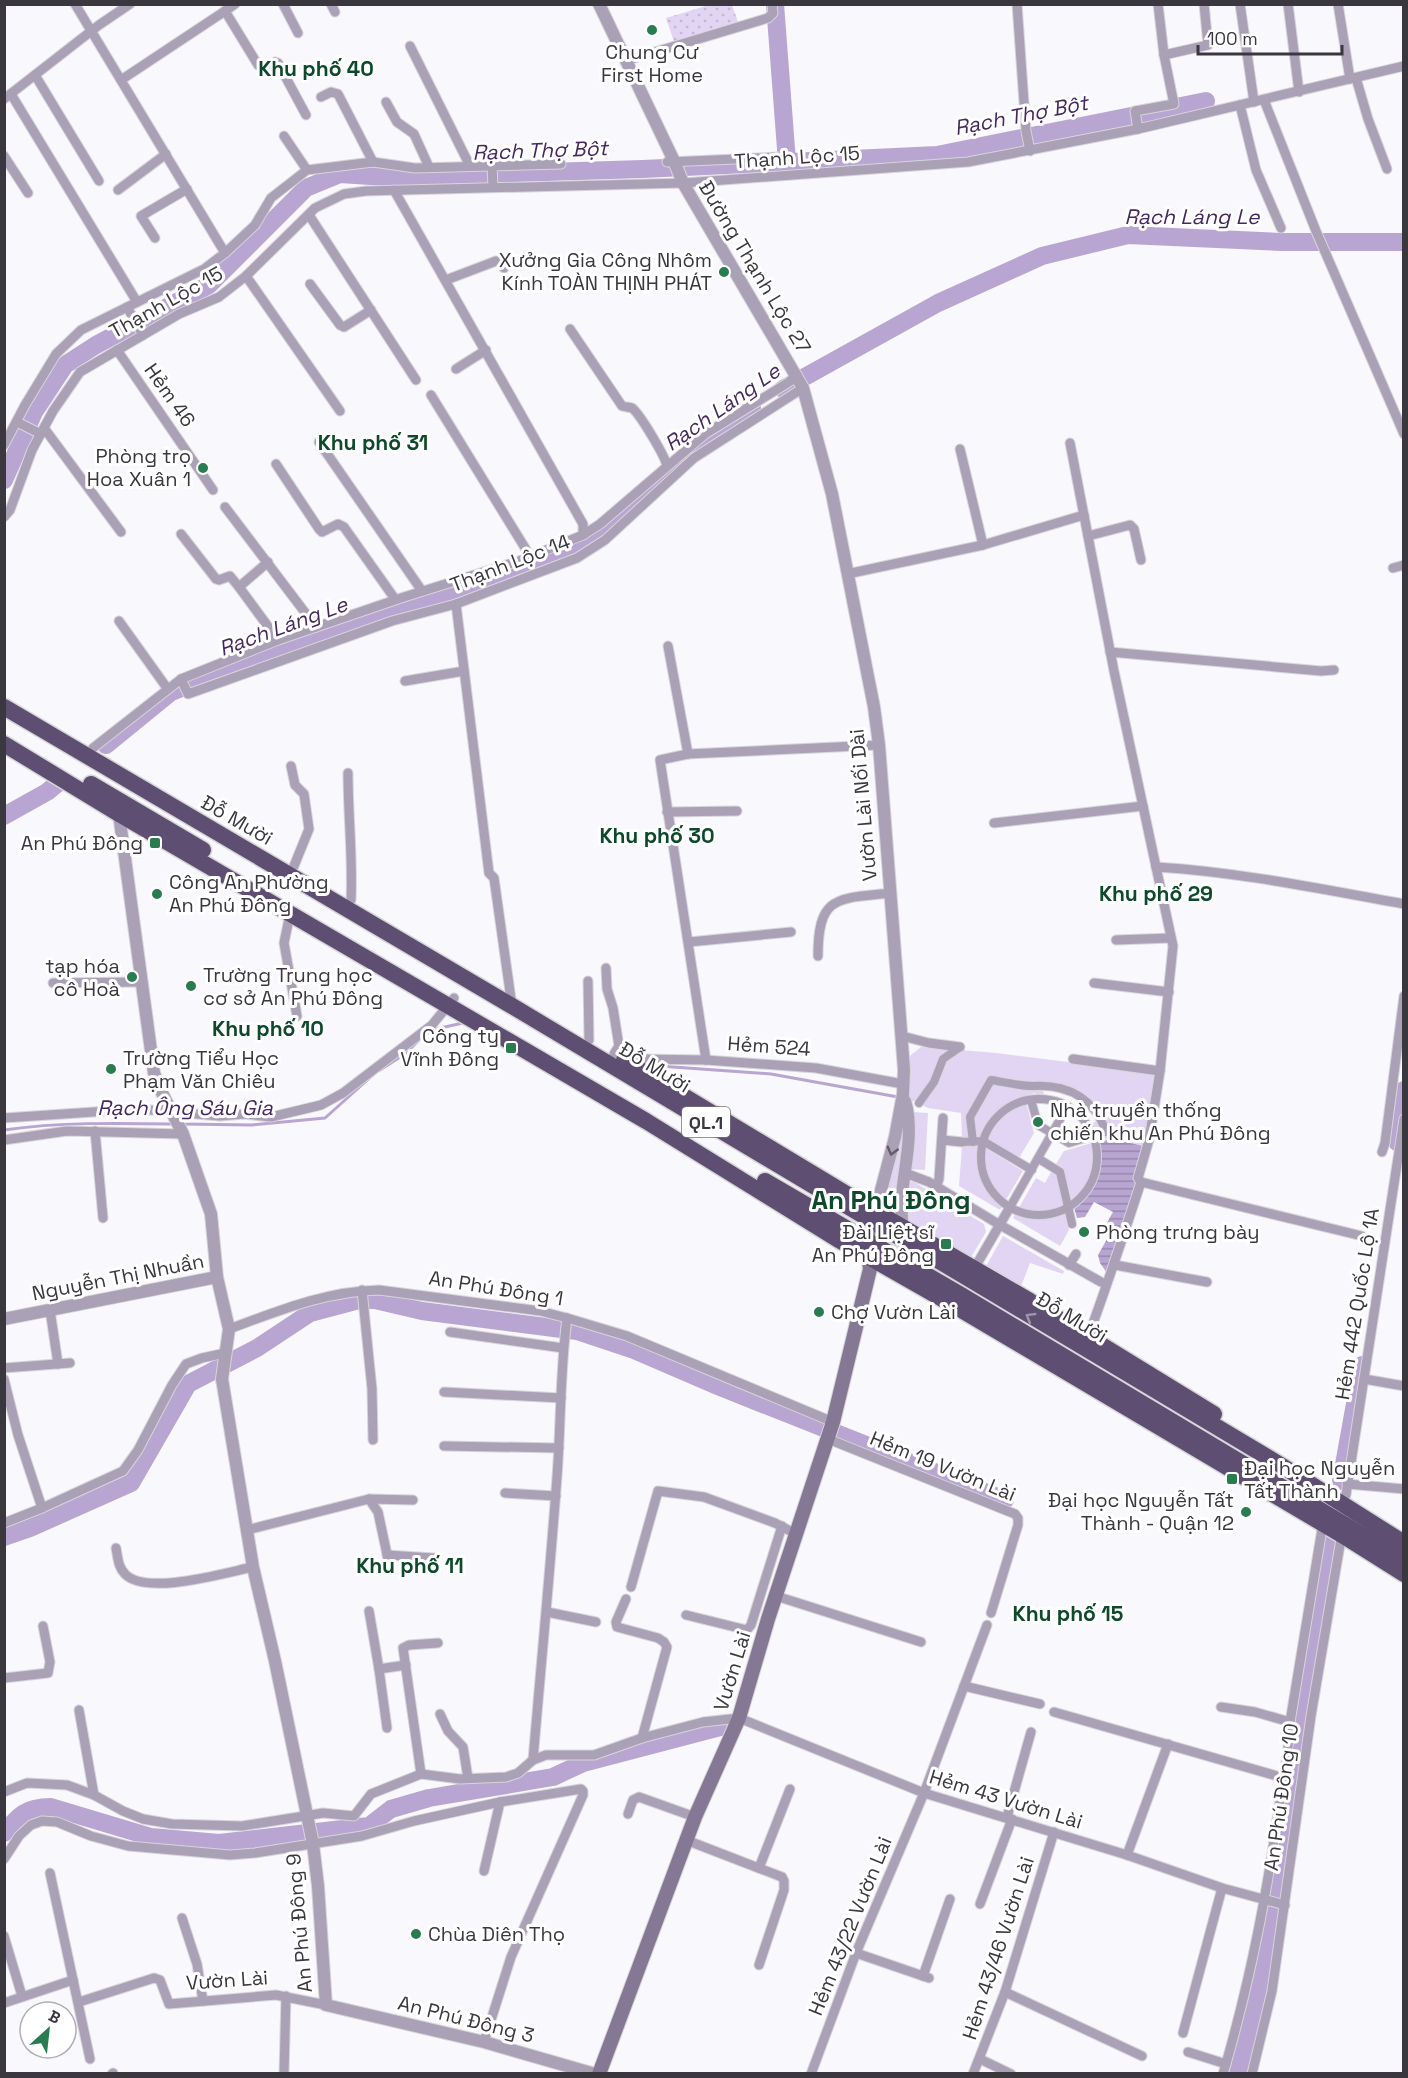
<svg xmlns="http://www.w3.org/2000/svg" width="1408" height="2078" viewBox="0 0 1408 2078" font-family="'Space Grotesk',sans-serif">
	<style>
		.green { fill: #e2d5f4 }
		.park { fill: url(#park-dots) }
		.water { fill: url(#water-rules) }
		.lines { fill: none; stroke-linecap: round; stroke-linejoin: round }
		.stream { stroke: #b9a5d2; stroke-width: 3 }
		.river { stroke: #b9a5d2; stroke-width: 18 }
		.pedestrian-casing { stroke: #d7d5da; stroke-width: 10 }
		.minor-casing { stroke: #d7d5da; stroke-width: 11 }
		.tertiary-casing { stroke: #d7d5da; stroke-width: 14 }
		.secondary-casing { stroke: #d7d5da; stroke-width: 16 }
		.trunk-casing { stroke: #d7d5da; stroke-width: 19 }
		.pedestrian { stroke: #aaa1b6; stroke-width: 8 }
		.minor { stroke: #aaa1b6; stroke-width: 9 }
		.tertiary { stroke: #aaa1b6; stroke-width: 12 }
		.secondary { stroke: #857894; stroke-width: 14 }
		.trunk { stroke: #5e4e72; stroke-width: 16 }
		.oneway { stroke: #625c69 }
		.oneway2 { stroke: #9e95aa }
		.poi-dot { fill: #297c4f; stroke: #fff; stroke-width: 2 }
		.labels { text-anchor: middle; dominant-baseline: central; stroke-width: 6; stroke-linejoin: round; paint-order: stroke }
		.shield { fill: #fff; stroke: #767379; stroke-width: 1.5 }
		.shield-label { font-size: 18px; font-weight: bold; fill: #3b373f }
		.poi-label { font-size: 20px; fill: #3b373f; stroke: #fff; text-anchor: start }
		.street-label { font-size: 20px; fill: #3b373f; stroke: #fff }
		.neighbourhood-label { font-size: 21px; font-weight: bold; fill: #0d492a; stroke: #fff }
		.water-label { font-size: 21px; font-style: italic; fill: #452860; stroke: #fff }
		.district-label { font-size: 26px; font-weight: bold; fill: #0d492a; stroke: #fff }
	</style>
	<defs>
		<pattern id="park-dots" width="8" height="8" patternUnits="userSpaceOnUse" patternTransform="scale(1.5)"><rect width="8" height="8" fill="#e2d5f4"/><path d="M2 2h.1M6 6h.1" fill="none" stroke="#c3b7d2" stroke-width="1.8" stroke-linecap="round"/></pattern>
		<pattern id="water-rules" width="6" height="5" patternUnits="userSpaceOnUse" patternTransform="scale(1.5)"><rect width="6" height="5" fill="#b9a5d2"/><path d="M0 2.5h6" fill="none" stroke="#9887ac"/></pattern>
	</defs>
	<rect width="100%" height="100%" fill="#f9f8fc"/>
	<g class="green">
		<path d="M931,1046L952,1048L917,1101H909L906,1059L921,1047Z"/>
		<path d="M961,1050L996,1053L1157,1073L1143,1146L1114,1139L1103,1140L1100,1130L1094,1131L1092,1123L1101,1120L1075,1093L1042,1086L1044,1094L1036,1097L1035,1093L1029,1095L1031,1100L1026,1102L1034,1133L1019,1158L985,1138L962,1139L961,1113L928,1108L922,1105L943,1060Z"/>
		<path d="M913,1112L928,1113L925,1170L910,1169Z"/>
		<path d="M903,1123L898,1207L881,1205Z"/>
		<path d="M1095,1142C1100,1167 1092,1188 1073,1204L1063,1169L1056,1164L1064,1151Z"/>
		<path d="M962,1146H982L1023,1171L1000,1210L959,1186Z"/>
		<path d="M1051,1172L1056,1175L1069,1230L1060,1246L1013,1218L1036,1178L1045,1183Z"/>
		<path d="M911,1182H914L984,1224L986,1232L970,1259L906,1221L909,1184Z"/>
		<path d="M1003,1236L1064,1271L1063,1274L1030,1263L1020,1289L985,1268Z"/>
	</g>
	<path class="park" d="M709,5H732L738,22L674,42L666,18Z"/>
	<path class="water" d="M1114,1139L1143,1146L1136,1179V1187L1107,1273L1100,1263L1098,1255L1111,1232L1104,1228L1113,1212L1094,1202L1085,1217L1077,1218L1073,1204C1092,1188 1100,1167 1095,1142Z"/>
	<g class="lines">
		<g class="stream">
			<path d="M431,1030L463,1023"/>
			<path d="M646,1063L659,1066L771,1074L898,1097"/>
			<path d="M380,1070L405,1054L419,1040"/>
			<path d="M182,1124L252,1125L325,1118L374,1074"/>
			<path d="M4,1130C60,1122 116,1123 172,1124"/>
		</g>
		<g class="river">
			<path d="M775,4L787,162"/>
			<path d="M783,389L938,303L1042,256L1128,235L1281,242H1404"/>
			<path d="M4,480L34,412L65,365L96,345L209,285L306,188L340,174L386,177L643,169L937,155L1206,101"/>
			<path d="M106,745L171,692L288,646L577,548L608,528L692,451L752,408"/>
			<path d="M4,816L47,792L58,783"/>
			<path d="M1397,1142L1404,1090"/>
			<path d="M1341,1481L1362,1365"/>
			<path d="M4,1537L30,1528L131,1483L188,1384L257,1348L310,1313L359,1300H375L422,1311L577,1331L634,1350L720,1387L1005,1500"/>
			<path d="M4,1833C19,1815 26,1807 51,1807L151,1837L219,1843L369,1826L391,1809L429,1798L553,1777L583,1763L724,1726"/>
			<path d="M1238,2074L1262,1973L1332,1533"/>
		</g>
		<g class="pedestrian-casing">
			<g id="pedestrian">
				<circle cx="1039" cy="1157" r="58"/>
				<path d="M919,1103L934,1082L943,1059L960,1047"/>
				<path d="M962,1142L983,1141L1032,1170"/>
				<path d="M973,1142L970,1117L991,1080C1004,1082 1019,1086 1033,1086C1068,1084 1094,1098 1106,1132L1069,1143L1038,1125L1031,1100"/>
				<path d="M1039,1159L1060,1172L1072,1224"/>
				<path d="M1010,1207L1067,1107"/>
			</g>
		</g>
		<g class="minor-casing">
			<g id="minor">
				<path d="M75,4L225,253"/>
				<path d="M283,4L298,33"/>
				<path d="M331,4L335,12"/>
				<path d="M1017,4L1026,131L1030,151"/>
				<path d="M1240,4L1254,102"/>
				<path d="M1288,4L1299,92"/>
				<path d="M1338,4L1350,79"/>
				<path d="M225,11L235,4"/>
				<path d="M410,46L470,166"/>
				<path d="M1164,55L1208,45L1204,4"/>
				<path d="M625,61L768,18L773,13L772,4"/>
				<path d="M35,75L99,181"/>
				<path d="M1356,78L1368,119L1387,169"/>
				<path d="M121,80L225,11L258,65L263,69L275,62L278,63L306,115"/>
				<path d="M11,94L137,302"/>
				<path d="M321,97L331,92L338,94L373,162"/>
				<path d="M4,99L99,25L130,4"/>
				<path d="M1264,100L1316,231L1404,434"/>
				<path d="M386,102L397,122L414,134L429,167"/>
				<path d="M1240,105L1256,170L1281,228"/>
				<path d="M1138,129L1135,111L1174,104L1164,55L1158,4"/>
				<path d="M284,136L307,170"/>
				<path d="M4,156L28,193"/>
				<path d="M667,162L780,157"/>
				<path d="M492,166L493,187"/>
				<path d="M118,190L166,154"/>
				<path d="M309,215L416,380"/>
				<path d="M155,238L141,216L187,189"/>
				<path d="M246,276L340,411"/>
				<path d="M446,280L496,261L502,262L504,268"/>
				<path d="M310,284L340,325L344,327L371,310"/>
				<path d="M127,307L143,335"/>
				<path d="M570,329L622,406C625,407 629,407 632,408C640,414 665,456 667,466"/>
				<path d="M117,350L213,490"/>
				<path d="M456,369L486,350"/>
				<path d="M431,395L530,556"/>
				<path d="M17,422L41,434"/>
				<path d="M44,428L121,532"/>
				<path d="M319,442L422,591"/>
				<path d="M1070,443L1114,671L1173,946L1160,1071L1149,1140L1138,1178L1141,1182C1124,1234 1107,1286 1088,1337"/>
				<path d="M4,445L25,405L56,354L81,330L204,269L225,253L255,225L271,198L307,170L373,162L415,168L561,164"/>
				<path d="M960,449L983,545"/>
				<path d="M276,464L319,529L322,532L338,524L344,527L395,599"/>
				<path d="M225,507L316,627"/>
				<path d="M4,517L10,510L32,450L53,411L80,372L179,314L219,297L246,276L315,208L344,194L366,191L683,183L968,162L1138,129L1404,66"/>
				<path d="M181,534L216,579L219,580L230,576L239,587"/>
				<path d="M583,535L600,524L705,434L789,382L797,375"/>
				<path d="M1088,536L1130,525L1134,529L1141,560"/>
				<path d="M268,562L239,587L278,640"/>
				<path d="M1393,568L1404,565"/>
				<path d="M847,574L983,545L1084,515"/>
				<path d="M456,604L489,873L494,878L512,1006"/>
				<path d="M119,621L167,688"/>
				<path d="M668,646L688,754"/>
				<path d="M1110,652L1321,671L1334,670"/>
				<path d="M181,679L188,694L392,621L456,604L577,558L605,540L694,458L803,388"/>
				<path d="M405,681L464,671"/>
				<path d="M93,748L181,679L278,640L404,597L519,561L583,535V524L394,190"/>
				<path d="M291,766L295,785L304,794L309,829L294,866"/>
				<path d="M348,773C348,815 353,857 351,900"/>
				<path d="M667,812L737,811"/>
				<path d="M994,823L1143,806"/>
				<path d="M1156,867C1239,872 1322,889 1404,904"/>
				<path d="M290,914L284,943L297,1016"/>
				<path d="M1116,940L1171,938"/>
				<path d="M689,942L791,932"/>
				<path d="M818,956C818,894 838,899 891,893"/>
				<path d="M606,968L607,989L613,1008L619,1046L614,1054"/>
				<path d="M588,981L589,1040"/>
				<path d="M53,983L142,982"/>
				<path d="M1094,983L1169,992"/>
				<path d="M902,1036L929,1043L960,1047"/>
				<path d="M1073,1059L1160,1071"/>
				<path d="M706,1060L660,760L688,754L879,745"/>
				<path d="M632,1065L639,1059L706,1060L816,1068L903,1084"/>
				<path d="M4,1118L138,1109L220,1116L244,1114L271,1117L321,1105L343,1093L432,1025L454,998"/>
				<path d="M95,1131L103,1218"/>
				<path d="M4,1140L67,1131L183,1134"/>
				<path d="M942,1140L962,1142"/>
				<path d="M1382,1152L1385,1143L1404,996"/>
				<path d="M905,1173L929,1182L1000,1225L1101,1282"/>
				<path d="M1141,1182L1362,1236"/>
				<path d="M936,1187L939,1179L943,1118"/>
				<path d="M1069,1265L1076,1254"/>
				<path d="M1115,1265L1207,1282"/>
				<path d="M974,1269L1010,1207"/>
				<path d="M362,1290L372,1389L373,1440"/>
				<path d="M50,1310L58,1364"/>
				<path d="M229,1329C278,1311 326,1291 379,1290L540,1311L567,1318L627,1336L833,1422"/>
				<path d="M450,1332L563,1348"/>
				<path d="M4,1368L70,1363"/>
				<path d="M4,1379L18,1435L42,1508L4,1523"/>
				<path d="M1364,1379L1404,1386"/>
				<path d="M444,1392L561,1398"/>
				<path d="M828,1439L1015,1514L1018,1518V1525L991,1613"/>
				<path d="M444,1446L559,1448"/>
				<path d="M1347,1484L1404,1489"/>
				<path d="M505,1493L556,1496"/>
				<path d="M1346,1495L1404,1119"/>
				<path d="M369,1499L378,1512L388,1559"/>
				<path d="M42,1508L123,1471L138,1450L172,1385L186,1364L202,1358L225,1353"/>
				<path d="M247,1530L369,1499L413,1500"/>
				<path d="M116,1548C118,1558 118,1567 125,1574C146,1596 224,1573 253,1567"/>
				<path d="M387,1555L434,1558"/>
				<path d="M631,1587L658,1491L704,1497L775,1523L796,1534"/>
				<path d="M776,1596L921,1642"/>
				<path d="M626,1599L616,1622L617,1627L658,1638L664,1642L667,1647L642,1738"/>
				<path d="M369,1611L379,1669L406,1665"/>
				<path d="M547,1612L596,1622"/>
				<path d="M686,1615L747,1630L751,1625L782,1526"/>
				<path d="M379,1669L387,1728"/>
				<path d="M4,1678L48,1673L50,1662L43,1626"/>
				<path d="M964,1686L1040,1704"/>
				<path d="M1221,1707L1255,1712L1290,1722L1323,1523"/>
				<path d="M79,1710L94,1795"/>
				<path d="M1054,1712L1284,1778"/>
				<path d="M440,1714L448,1731L463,1747L468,1778"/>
				<path d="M533,1760C541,1665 550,1572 557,1477C561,1424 560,1371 567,1318"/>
				<path d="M421,1774L403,1648L409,1645L438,1643"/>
				<path d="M4,1792L27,1783L67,1785L94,1795L123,1811L143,1819L172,1824L242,1826L323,1813L354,1816L371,1794L421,1774L460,1779L506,1777L518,1773L533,1760L546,1755H594L642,1738L703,1722L739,1718L924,1793L1127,1855L1222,1888L1285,1905"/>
				<path d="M628,1814L633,1800L639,1797L695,1817"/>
				<path d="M1007,1817L1031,1732"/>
				<path d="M686,1840L782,1877L784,1881V1890L759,1965"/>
				<path d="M1127,1855L1168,1744"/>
				<path d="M4,1859L19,1836L31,1825L42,1821L57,1822L91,1836L128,1846L230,1855L255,1853L362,1836L414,1821L500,1802L581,1789L583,1791V1795L511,1957L484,2042"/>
				<path d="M759,1868L790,1789"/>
				<path d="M484,1871L500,1802"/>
				<path d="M50,1873L90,2059"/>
				<path d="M980,1904L1012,1819"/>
				<path d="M182,1918L197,1964L203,2001"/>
				<path d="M4,1936L22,1996"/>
				<path d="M856,1953L929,1978"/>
				<path d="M923,1976L950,1899"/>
				<path d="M1005,1992L1142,2056"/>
				<path d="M79,2002L154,1978L160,1980L169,2004L276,1995L326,2005"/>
				<path d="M4,2003L73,1980"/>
				<path d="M1183,2033L1222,1888"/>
				<path d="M1188,2052L1226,2064"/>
				<path d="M980,2059L1011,2074"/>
				<path d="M112,2074L113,2073"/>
				<path d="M284,2074L286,1996"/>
				<path d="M811,2074L856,1953L924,1793L987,1625"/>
				<path d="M973,2074L1005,1992L1054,1832"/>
				<path d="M1223,2074C1248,1989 1266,1900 1278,1813C1283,1783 1289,1753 1290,1722"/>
				<path d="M1252,2074L1272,1991L1311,1716L1342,1533"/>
			</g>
		</g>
		<g class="tertiary-casing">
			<g id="tertiary">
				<path d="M599,4L674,161L683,183L803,388L832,494L874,707L879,745L904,1070L903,1094L895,1137L874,1217"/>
				<path d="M120,810L119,814L154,1073L160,1089L183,1134L211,1214L217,1277L229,1329L222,1379L253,1567L275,1661L313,1844L318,1886L326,2005L484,2042L595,2074"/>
				<path d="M897,1230L902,1226C902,1216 901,1204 902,1194C905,1165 914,1129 905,1101"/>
				<path d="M4,1319L217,1277"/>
			</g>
		</g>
		<g class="secondary-casing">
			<path id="secondary" d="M599,2074L695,1817L739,1718L768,1619L833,1422L870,1269L866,1241L872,1222"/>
		</g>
		<g class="trunk-casing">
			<g id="trunk">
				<path d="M4,707L512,1006L1279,1464L1404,1543"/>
				<path d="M4,744L119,814L646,1121L837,1239L953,1305L1342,1535L1404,1574"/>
				<path d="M91,784L203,850"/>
				<path d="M624,1060L875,1211L1030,1301L1214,1414"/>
				<path d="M765,1181L961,1295L1404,1560"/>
			</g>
		</g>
		<use href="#pedestrian" class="pedestrian"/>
		<use href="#minor" class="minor"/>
		<use href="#tertiary" class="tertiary"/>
		<use href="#secondary" class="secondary"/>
		<use href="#trunk" class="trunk"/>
	</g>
	<defs><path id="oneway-chevron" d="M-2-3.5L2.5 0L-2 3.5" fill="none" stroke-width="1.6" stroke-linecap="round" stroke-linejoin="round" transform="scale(1.5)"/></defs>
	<use class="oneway" href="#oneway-chevron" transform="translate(892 1151) rotate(105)"/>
	<use class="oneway2" href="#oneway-chevron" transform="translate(1030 1317) rotate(-149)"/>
	<g class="poi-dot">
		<circle cx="652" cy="30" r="6"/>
		<circle cx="724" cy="272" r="6"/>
		<circle cx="203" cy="468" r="6"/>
		<rect x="149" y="837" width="12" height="12" rx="3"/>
		<circle cx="157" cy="894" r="6"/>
		<circle cx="132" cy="977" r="6"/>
		<circle cx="191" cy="986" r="6"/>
		<rect x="505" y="1042" width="12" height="12" rx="3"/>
		<circle cx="111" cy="1069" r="6"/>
		<circle cx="1038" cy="1122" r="6"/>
		<circle cx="1084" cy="1232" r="6"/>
		<rect x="940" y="1238" width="12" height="12" rx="3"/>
		<circle cx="819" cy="1312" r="6"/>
		<rect x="1226" y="1473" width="12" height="12" rx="3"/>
		<circle cx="1246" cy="1512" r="6"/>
		<circle cx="416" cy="1934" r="6"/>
	</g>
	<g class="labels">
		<rect class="shield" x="682" y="1107" width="48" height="30" rx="4.5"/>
		<g class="shield-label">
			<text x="706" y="1122">QL.1</text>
		</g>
		<g class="poi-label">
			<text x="652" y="52" text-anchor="middle">Chung Cư<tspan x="652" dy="23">First Home</tspan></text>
			<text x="712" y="260" text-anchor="end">Xưởng Gia Công Nhôm<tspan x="712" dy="23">Kính TOÀN THỊNH PHÁT</tspan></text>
			<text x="191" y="456" text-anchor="end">Phòng trọ<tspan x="191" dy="23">Hoa Xuân 1</tspan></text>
			<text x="143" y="843" text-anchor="end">An Phú Đông</text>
			<text x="169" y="882">Công An Phường<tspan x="169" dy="23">An Phú Đông</tspan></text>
			<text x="120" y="966" text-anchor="end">tạp hóa<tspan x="120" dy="23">cô Hoà</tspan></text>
			<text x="203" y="975">Trường Trung học<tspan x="203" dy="23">cơ sở An Phú Đông</tspan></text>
			<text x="499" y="1036" text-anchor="end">Công ty<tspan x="499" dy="23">Vĩnh Đông</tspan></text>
			<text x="123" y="1058">Trường Tiểu Học<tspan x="123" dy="23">Phạm Văn Chiêu</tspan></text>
			<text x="1050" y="1110">Nhà truyền thống<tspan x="1050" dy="23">chiến khu An Phú Đông</tspan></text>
			<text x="934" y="1232" text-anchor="end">Đài Liệt sĩ<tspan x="934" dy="23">An Phú Đông</tspan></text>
			<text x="1096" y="1232">Phòng trưng bày</text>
			<text x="831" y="1312">Chợ Vườn Lài</text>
			<text x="1244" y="1468">Đại học Nguyễn<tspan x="1244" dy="23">Tất Thành</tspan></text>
			<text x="1234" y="1500" text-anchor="end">Đại học Nguyễn Tất<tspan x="1234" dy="23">Thành - Quận 12</tspan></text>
			<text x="428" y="1934">Chùa Diên Thọ</text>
		</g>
		<g class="street-label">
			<text transform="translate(797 157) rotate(-4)">Thạnh Lộc 15</text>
			<text transform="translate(755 267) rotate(59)">Đường Thạnh Lộc 27</text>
			<text transform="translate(166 302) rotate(-29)">Thạnh Lộc 15</text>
			<text transform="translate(170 395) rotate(55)">Hẻm 46</text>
			<text transform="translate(510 563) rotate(-21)">Thạnh Lộc 14</text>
			<text transform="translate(863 805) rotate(-95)">Vườn Lài Nối Dài</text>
			<text transform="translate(237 820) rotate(30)">Đỗ Mười</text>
			<text transform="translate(769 1046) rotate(4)">Hẻm 524</text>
			<text transform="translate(655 1067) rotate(31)">Đỗ Mười</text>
			<text transform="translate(118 1277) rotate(-11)">Nguyễn Thị Nhuần</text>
			<text transform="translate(496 1288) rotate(9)">An Phú Đông 1</text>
			<text transform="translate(1357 1304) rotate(-81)">Hẻm 442 Quốc Lộ 1A</text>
			<text transform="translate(1072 1317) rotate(31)">Đỗ Mười</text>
			<text transform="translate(943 1466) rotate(22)">Hẻm 19 Vườn Lài</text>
			<text transform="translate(732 1671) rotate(-73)">Vườn Lài</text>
			<text transform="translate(1281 1797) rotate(-82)">An Phú Đông 10</text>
			<text transform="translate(1006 1799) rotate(17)">Hẻm 43 Vườn Lài</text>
			<text transform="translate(299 1923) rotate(-95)">An Phú Đông 9</text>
			<text transform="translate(850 1926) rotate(-68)">Hẻm 43/22 Vườn Lài</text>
			<text transform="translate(998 1948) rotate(-72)">Hẻm 43/46 Vườn Lài</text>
			<text transform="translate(227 1980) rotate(-4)">Vườn Lài</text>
			<text transform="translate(466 2019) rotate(14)">An Phú Đông 3</text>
		</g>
		<g class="neighbourhood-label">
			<text x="316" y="68">Khu phố 40</text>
			<text x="373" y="442">Khu phố 31</text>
			<text x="657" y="835">Khu phố 30</text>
			<text x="1156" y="893">Khu phố 29</text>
			<text x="268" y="1028">Khu phố 10</text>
			<text x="410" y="1565">Khu phố 11</text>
			<text x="1068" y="1613">Khu phố 15</text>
		</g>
		<g class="water-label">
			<text transform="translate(1021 115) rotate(-11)">Rạch Thợ Bột</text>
			<text transform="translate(540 150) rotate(-2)">Rạch Thợ Bột</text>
			<text x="1192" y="216">Rạch Láng Le</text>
			<text transform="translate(722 407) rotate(-35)">Rạch Láng Le</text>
			<text transform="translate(283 626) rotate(-20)">Rạch Láng Le</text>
			<text x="185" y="1107">Rạch Ông Sáu Gia</text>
		</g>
		<g class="district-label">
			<text x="891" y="1200">An Phú Đông</text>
		</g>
	</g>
	<rect width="1408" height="2078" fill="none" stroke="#3b373f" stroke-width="12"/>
	<g transform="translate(48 2030) rotate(27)"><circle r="28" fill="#ffffff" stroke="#b1afb2" stroke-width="1.5"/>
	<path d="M0-4.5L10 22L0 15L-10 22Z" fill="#297c4f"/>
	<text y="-9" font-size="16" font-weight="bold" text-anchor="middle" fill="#3b373f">B</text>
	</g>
	<path d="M1198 45v9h144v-9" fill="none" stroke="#3b373f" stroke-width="3"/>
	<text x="1207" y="45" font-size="18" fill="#3b373f" stroke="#ffffff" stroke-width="4.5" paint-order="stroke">100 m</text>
</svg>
